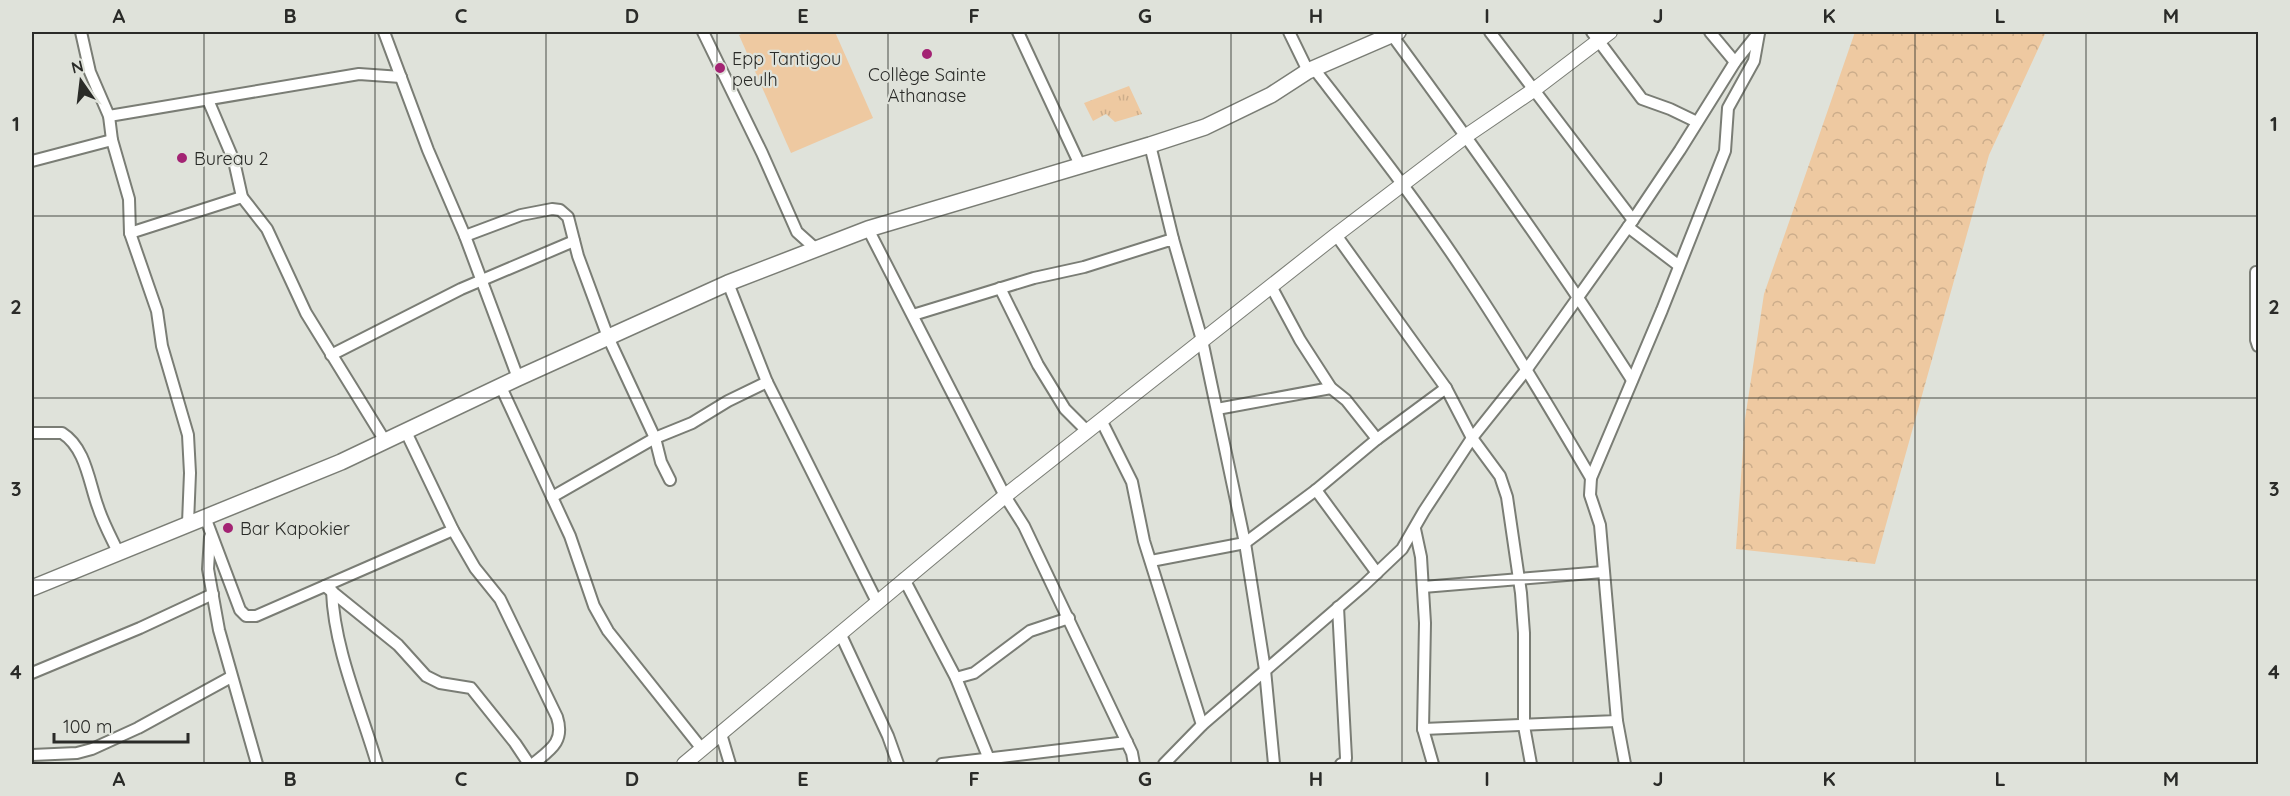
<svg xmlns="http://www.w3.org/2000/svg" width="2290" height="796" viewBox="0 0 2290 796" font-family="Quicksand,sans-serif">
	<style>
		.green { fill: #eec9a1 }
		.forest { fill: url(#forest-crowns) }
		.park { fill: url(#park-tufts) }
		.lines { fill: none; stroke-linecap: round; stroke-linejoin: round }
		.minor-casing { stroke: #7a7d75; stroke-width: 14 }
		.tertiary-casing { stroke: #7a7d75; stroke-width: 16 }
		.secondary-casing { stroke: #7a7d75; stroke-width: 18 }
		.minor { stroke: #fff; stroke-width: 10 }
		.tertiary { stroke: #fff; stroke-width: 14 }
		.secondary { stroke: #fff; stroke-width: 15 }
		.grid { fill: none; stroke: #2a2b28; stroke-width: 1.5; stroke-opacity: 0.55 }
		.poi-dot { fill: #a32373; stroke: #dfe2da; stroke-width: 2 }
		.labels { text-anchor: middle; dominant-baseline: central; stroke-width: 4.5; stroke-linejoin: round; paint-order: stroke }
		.poi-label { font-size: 18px; fill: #2a2b28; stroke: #dfe2da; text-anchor: start }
		.neatline { fill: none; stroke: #2a2b28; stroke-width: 2 }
		.grid-label { font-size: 20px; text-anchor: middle; font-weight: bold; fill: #2a2b28 }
	</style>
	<defs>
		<pattern id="forest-crowns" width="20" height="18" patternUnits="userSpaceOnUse" patternTransform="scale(1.5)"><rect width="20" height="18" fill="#eec9a1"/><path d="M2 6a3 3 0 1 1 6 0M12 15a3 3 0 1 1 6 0" fill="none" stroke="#ccad8b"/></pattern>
		<pattern id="park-tufts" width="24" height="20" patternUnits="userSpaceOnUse" patternTransform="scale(1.5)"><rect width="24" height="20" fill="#eec9a1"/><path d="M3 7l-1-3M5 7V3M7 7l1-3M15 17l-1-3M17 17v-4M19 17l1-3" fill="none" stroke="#ccad8b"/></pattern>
	</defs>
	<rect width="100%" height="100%" fill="#dfe2da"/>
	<path class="green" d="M746,32H835L873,118L791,153L739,35Z"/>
	<path class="forest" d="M1855,32H2046L1989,155L1875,564L1736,549L1745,419L1764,294Z"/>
	<path class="park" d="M1129,86L1142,114L1115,122L1106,114L1093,121L1084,103Z"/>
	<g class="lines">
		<g class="minor-casing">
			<g id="minor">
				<path d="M81,32L90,72L109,116L112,140L129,199L130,233L157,311L162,346L188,435L190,473L188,523"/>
				<path d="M384,32L428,150L465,236L518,378"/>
				<path d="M703,32L762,153L797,232L816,249"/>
				<path d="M1018,32L1080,165"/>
				<path d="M1289,32L1308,71"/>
				<path d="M1490,32L1633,220"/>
				<path d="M1592,32L1642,99L1670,109L1697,122"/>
				<path d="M1710,32L1735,62"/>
				<path d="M1392,35C1475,148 1556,261 1632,380"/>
				<path d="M1315,70C1366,136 1418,202 1464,272C1509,339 1550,408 1591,478"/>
				<path d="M208,100L234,161L242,197L267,229L306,313L385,441"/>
				<path d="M109,116L359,74L401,77"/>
				<path d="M1150,145L1173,239"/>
				<path d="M32,161L112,140"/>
				<path d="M1628,227L1678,265"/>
				<path d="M868,229L1005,496L1024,526L1132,753L1134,764"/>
				<path d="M130,233L242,197"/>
				<path d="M1336,235L1446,388L1472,438L1500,476L1507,497L1521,593L1524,633V726L1531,764"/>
				<path d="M465,236L521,215L552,209L560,210L568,217L578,256L608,337L655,438L661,462L670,480"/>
				<path d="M2256,272V340L2258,346"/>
				<path d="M728,283L767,382L877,602"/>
				<path d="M1271,286L1300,340L1331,388L1346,400L1377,439"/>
				<path d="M1000,288L1038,365L1065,409L1087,431"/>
				<path d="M913,315L1034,278L1084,267L1173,239L1202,340L1245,543L1265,670L1274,764"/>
				<path d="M331,355L461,289L574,241"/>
				<path d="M501,387L570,536L594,606L608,631L702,749"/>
				<path d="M1217,409L1331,388"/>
				<path d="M1101,420L1132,482L1144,541L1202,725"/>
				<path d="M406,432L453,530L475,568L500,599L557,717C565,742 550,750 533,764"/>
				<path d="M32,433H62C86,448 89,483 98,507C103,523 112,539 119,554"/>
				<path d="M1316,490L1377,573"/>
				<path d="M552,497L655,438L692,423L728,401L767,382"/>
				<path d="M205,517L240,610L246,616H256L453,530"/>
				<path d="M1415,529L1421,557L1425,623L1423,729L1433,764"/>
				<path d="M210,537L208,569L219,630L257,764"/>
				<path d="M1151,561L1245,543L1316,490L1377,439L1446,388"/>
				<path d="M904,579L956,678L991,764"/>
				<path d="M325,586L398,645L426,676L440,683L471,688L515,743L529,764"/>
				<path d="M1423,587L1603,572"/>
				<path d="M332,591C334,649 361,709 377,764"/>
				<path d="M1338,607L1346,758L1345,763L1341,764"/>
				<path d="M840,633L888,736L898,764"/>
				<path d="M32,673L140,628L213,594"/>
				<path d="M956,678L974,673L1030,631L1069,618"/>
				<path d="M1617,721L1625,764"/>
				<path d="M1423,729L1617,721L1600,525L1590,495L1591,478L1662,310L1725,151L1728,108L1754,61L1759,33"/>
				<path d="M721,734L730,764"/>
				<path d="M32,755L77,753L92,749L138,728L231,677"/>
				<path d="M942,764L1127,742"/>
				<path d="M1164,764L1202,725L1363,586L1402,549L1424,511L1472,438L1527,369L1633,220L1680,150L1735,62L1759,32"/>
			</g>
		</g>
		<g class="tertiary-casing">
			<path id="tertiary" d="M684,764L1005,496L1336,235L1466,136L1535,89L1610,32"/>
		</g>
		<g class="secondary-casing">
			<path id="secondary" d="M32,588L341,462L518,378L728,283L868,229L1150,145L1205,127L1271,95L1308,71L1398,32"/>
		</g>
		<use href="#minor" class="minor"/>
		<use href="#tertiary" class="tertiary"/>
		<use href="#secondary" class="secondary"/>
	</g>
	<path class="grid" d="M204,32V764M375,32V764M546,32V764M717,32V764M888,32V764M1059,32V764M1231,32V764M1402,32V764M1573,32V764M1744,32V764M1915,32V764M2086,32V764M32,216H2258M32,398H2258M32,580H2258"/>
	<g class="poi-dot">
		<circle cx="927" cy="54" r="6"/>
		<circle cx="720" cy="68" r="6"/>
		<circle cx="182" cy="158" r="6"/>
		<circle cx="228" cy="528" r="6"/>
	</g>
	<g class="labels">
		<g class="poi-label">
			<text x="732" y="58">Epp Tantigou<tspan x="732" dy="21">peulh</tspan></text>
			<text x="927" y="74" text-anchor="middle">Collège Sainte<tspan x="927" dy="21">Athanase</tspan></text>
			<text x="194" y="158">Bureau 2</text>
			<text x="240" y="528">Bar Kapokier</text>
		</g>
	</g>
	<rect width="2290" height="796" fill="none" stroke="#dfe2da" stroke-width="66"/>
	<g transform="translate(81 81) rotate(346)" stroke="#dfe2da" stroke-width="4.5" paint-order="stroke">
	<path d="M0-4.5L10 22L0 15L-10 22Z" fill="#2a2b28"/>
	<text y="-9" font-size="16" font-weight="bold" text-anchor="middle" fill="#2a2b28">N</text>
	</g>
	<path d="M54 733v9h134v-9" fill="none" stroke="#2a2b28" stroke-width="3"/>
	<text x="63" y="733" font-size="18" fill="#2a2b28" stroke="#dfe2da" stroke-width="4.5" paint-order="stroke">100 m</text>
	<rect x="33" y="33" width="2224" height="730" class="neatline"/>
	<g class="grid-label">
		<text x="119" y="23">A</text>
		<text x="290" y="23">B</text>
		<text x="461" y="23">C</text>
		<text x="632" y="23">D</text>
		<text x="803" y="23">E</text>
		<text x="974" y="23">F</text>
		<text x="1145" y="23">G</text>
		<text x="1316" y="23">H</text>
		<text x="1487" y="23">I</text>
		<text x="1658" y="23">J</text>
		<text x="1829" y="23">K</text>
		<text x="2000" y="23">L</text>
		<text x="2171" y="23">M</text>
		<text x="16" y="131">1</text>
		<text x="2274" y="131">1</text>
		<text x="16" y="314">2</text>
		<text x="2274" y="314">2</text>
		<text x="16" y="496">3</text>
		<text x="2274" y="496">3</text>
		<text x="16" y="679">4</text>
		<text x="2274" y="679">4</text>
		<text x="119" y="786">A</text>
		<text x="290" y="786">B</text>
		<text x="461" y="786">C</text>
		<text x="632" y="786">D</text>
		<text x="803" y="786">E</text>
		<text x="974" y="786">F</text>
		<text x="1145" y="786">G</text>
		<text x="1316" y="786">H</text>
		<text x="1487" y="786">I</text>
		<text x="1658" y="786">J</text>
		<text x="1829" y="786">K</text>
		<text x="2000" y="786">L</text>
		<text x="2171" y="786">M</text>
	</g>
</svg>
